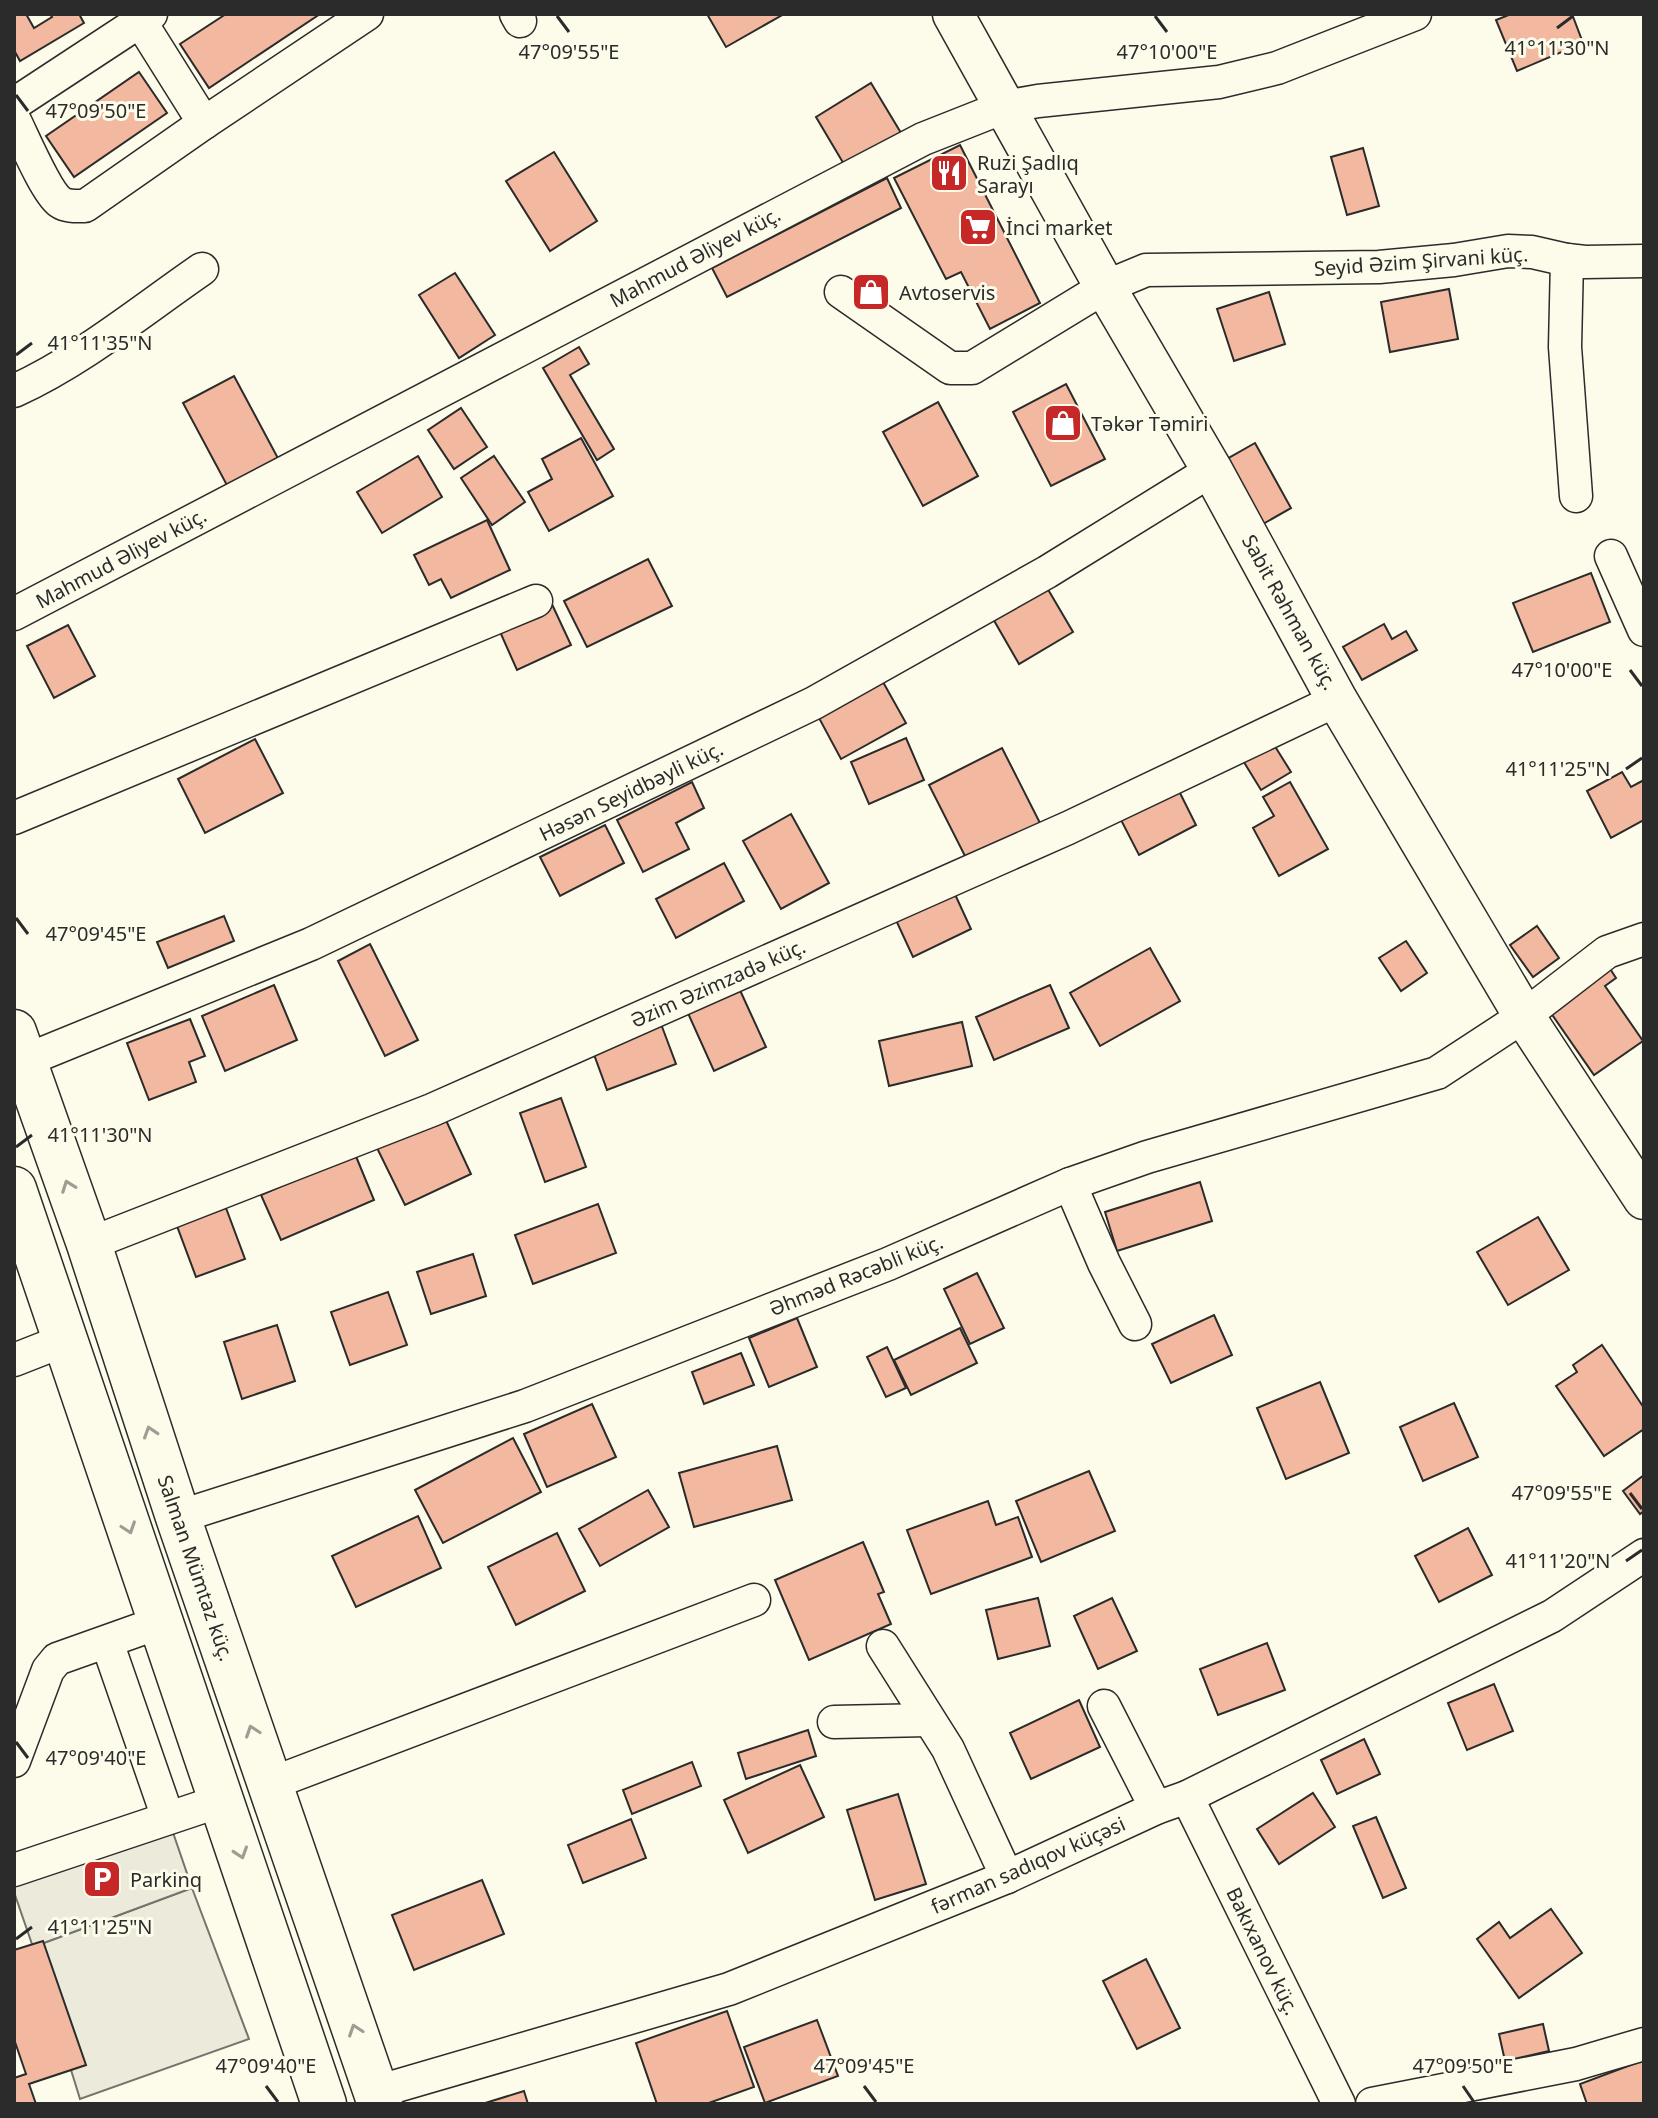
<svg xmlns="http://www.w3.org/2000/svg" width="1658" height="2118" viewBox="0 0 1658 2118" font-family="'Noto Sans',sans-serif">
	<style>
		.green { fill: #ecebdb; stroke: #74746e; stroke-width: 2 }
		.parking { fill: #eceadb; stroke: #74746e; stroke-width: 2 }
		.building { fill: #f2b8a0; stroke: #2b2b2b; stroke-width: 2 }
		.lines { fill: none; stroke-linecap: round; stroke-linejoin: round }
		.minor-casing { stroke: #2b2b2b; stroke-width: 35 }
		.major-casing { stroke: #2b2b2b; stroke-width: 43 }
		.highway-casing { stroke: #2b2b2b; stroke-width: 47 }
		.minor { stroke: #fdfbea; stroke-width: 32 }
		.major { stroke: #fdfbea; stroke-width: 40 }
		.highway { stroke: #fdfbea; stroke-width: 44 }
		.oneway { stroke: #9e9d94 }
		.ticks { fill: none; stroke: #2b2b2b; stroke-width: 3 }
		.labels { text-anchor: middle; dominant-baseline: central; stroke-width: 6; stroke-linejoin: round; paint-order: stroke }
		.poi-label { font-size: 20px; fill: #2b2b2b; stroke: #fdfbea; text-anchor: start }
		.street-label { font-size: 20px; fill: #2b2b2b; stroke: #fdfbea }
		.ticks-label { font-size: 20px; text-anchor: middle; fill: #2b2b2b; stroke: #fdfbea; stroke-width: 6; stroke-linejoin: round; paint-order: stroke }
	</style>
	<rect width="100%" height="100%" fill="#fdfbea"/>
	<path class="green" d="M192,1888L249,2039L80,2099L33,1947Z"/>
	<path class="parking" d="M168,1818L192,1888L33,1947L14,1892V1870Z"/>
	<g class="building">
		<path d="M14,14H26L34,28L52,17L50,14H79L84,23L20,61L14,50Z"/>
		<path d="M226,14H320L209,88L180,44Z"/>
		<path d="M707,14H784L726,47Z"/>
		<path d="M1511,14H1572L1583,43L1517,71L1496,20Z"/>
		<path d="M139,72L167,113L74,177L46,136Z"/>
		<path d="M871,83L901,133L845,166L816,117Z"/>
		<path d="M960,145L1040,303L990,329L961,272L946,279L894,178Z"/>
		<path d="M1363,148L1379,206L1347,215L1331,157Z"/>
		<path d="M554,152L597,221L550,251L506,181Z"/>
		<path d="M887,178L901,208L727,297L712,268Z"/>
		<path d="M455,273L495,335L459,358L419,295Z"/>
		<path d="M1449,289L1458,339L1390,352L1381,302Z"/>
		<path d="M1269,292L1285,344L1234,361L1217,309Z"/>
		<path d="M579,347L589,364L570,375L614,449L597,460L543,368Z"/>
		<path d="M234,376L288,477L237,504L183,403Z"/>
		<path d="M1066,384L1105,459L1051,486L1013,412Z"/>
		<path d="M938,402L978,476L923,506L883,432Z"/>
		<path d="M461,408L487,447L454,469L428,430Z"/>
		<path d="M581,438L613,496L549,531L528,492L552,479L542,459Z"/>
		<path d="M1255,443L1291,508L1263,524L1227,459Z"/>
		<path d="M418,456L442,497L382,533L357,492Z"/>
		<path d="M494,456L525,502L492,525L461,478Z"/>
		<path d="M487,520L510,570L451,598L441,579L429,585L414,555Z"/>
		<path d="M648,559L672,606L587,647L564,601Z"/>
		<path d="M1591,573L1610,622L1533,652L1513,603Z"/>
		<path d="M1046,586L1073,632L1019,664L992,617Z"/>
		<path d="M550,600L571,645L517,670L497,625Z"/>
		<path d="M1384,624L1392,639L1406,631L1417,650L1362,680L1343,647Z"/>
		<path d="M68,625L95,676L54,698L27,646Z"/>
		<path d="M883,682L906,723L841,759L819,718Z"/>
		<path d="M906,738L924,780L869,804L851,762Z"/>
		<path d="M255,739L283,793L205,833L178,779Z"/>
		<path d="M1271,740L1291,772L1261,790L1242,759Z"/>
		<path d="M1002,748L1040,823L967,860L929,785Z"/>
		<path d="M1622,772L1631,787L1644,780V820L1611,838L1587,791Z"/>
		<path d="M692,782L704,808L676,823L689,849L643,872L617,820Z"/>
		<path d="M1290,782L1328,849L1279,876L1253,828L1274,816L1263,797Z"/>
		<path d="M1178,789L1196,825L1139,855L1120,818Z"/>
		<path d="M791,814L829,883L781,909L743,841Z"/>
		<path d="M605,825L624,863L560,896L540,857Z"/>
		<path d="M724,863L744,901L676,938L656,899Z"/>
		<path d="M953,890L971,929L913,957L895,918Z"/>
		<path d="M224,916L234,941L168,968L157,942Z"/>
		<path d="M1537,926L1559,958L1533,977L1510,945Z"/>
		<path d="M1406,941L1427,973L1401,991L1379,958Z"/>
		<path d="M370,944L418,1040L385,1056L338,961Z"/>
		<path d="M1150,948L1180,1001L1100,1046L1070,993Z"/>
		<path d="M1607,964L1616,978L1605,986L1643,1041L1594,1075L1546,1006Z"/>
		<path d="M274,985L297,1040L225,1071L202,1016Z"/>
		<path d="M1050,985L1069,1028L994,1060L976,1017Z"/>
		<path d="M739,988L766,1047L714,1071L687,1011Z"/>
		<path d="M190,1019L205,1056L189,1062L196,1082L149,1100L127,1043Z"/>
		<path d="M962,1022L972,1066L889,1086L879,1041Z"/>
		<path d="M661,1024L676,1064L607,1090L592,1049Z"/>
		<path d="M561,1098L586,1167L545,1182L520,1113Z"/>
		<path d="M444,1116L471,1174L405,1205L377,1148Z"/>
		<path d="M355,1154L374,1200L281,1240L261,1195Z"/>
		<path d="M1200,1182L1212,1221L1117,1251L1105,1212Z"/>
		<path d="M598,1204L616,1253L533,1284L515,1235Z"/>
		<path d="M226,1208L245,1259L196,1277L177,1226Z"/>
		<path d="M1538,1217L1569,1270L1508,1305L1477,1252Z"/>
		<path d="M473,1254L486,1296L431,1314L417,1272Z"/>
		<path d="M977,1273L1004,1328L970,1344L944,1289Z"/>
		<path d="M388,1292L407,1345L350,1365L331,1312Z"/>
		<path d="M1214,1315L1232,1355L1171,1383L1152,1344Z"/>
		<path d="M797,1318L817,1367L769,1387L749,1338Z"/>
		<path d="M277,1325L295,1381L242,1399L224,1342Z"/>
		<path d="M960,1328L977,1363L911,1395L894,1360Z"/>
		<path d="M1602,1345L1644,1408V1429L1604,1456L1556,1386L1577,1372L1573,1365Z"/>
		<path d="M887,1347L906,1388L886,1397L867,1357Z"/>
		<path d="M741,1353L754,1385L704,1404L692,1372Z"/>
		<path d="M1320,1382L1349,1453L1286,1479L1257,1408Z"/>
		<path d="M1454,1403L1478,1457L1423,1481L1400,1427Z"/>
		<path d="M592,1404L616,1457L547,1487L524,1434Z"/>
		<path d="M513,1438L541,1492L443,1543L415,1490Z"/>
		<path d="M777,1446L792,1500L694,1527L679,1473Z"/>
		<path d="M1089,1471L1115,1531L1041,1562L1016,1501Z"/>
		<path d="M1644,1475V1511L1640,1514L1623,1491Z"/>
		<path d="M648,1490L669,1527L600,1566L579,1529Z"/>
		<path d="M988,1501L996,1525L1018,1517L1032,1557L931,1594L907,1530Z"/>
		<path d="M418,1516L441,1568L356,1607L332,1556Z"/>
		<path d="M1468,1528L1492,1575L1439,1602L1415,1556Z"/>
		<path d="M557,1533L585,1591L516,1625L488,1567Z"/>
		<path d="M863,1542L884,1592L878,1594L891,1624L809,1660L775,1580Z"/>
		<path d="M1038,1598L1050,1646L998,1659L986,1610Z"/>
		<path d="M1112,1598L1137,1651L1098,1669L1074,1616Z"/>
		<path d="M1267,1643L1285,1690L1218,1715L1200,1669Z"/>
		<path d="M1494,1684L1513,1731L1467,1750L1448,1703Z"/>
		<path d="M1079,1700L1100,1747L1031,1779L1010,1733Z"/>
		<path d="M808,1730L816,1756L746,1779L738,1753Z"/>
		<path d="M1364,1739L1380,1774L1337,1794L1321,1760Z"/>
		<path d="M692,1762L701,1786L632,1814L623,1790Z"/>
		<path d="M800,1765L824,1817L748,1853L724,1800Z"/>
		<path d="M1313,1793L1335,1827L1279,1864L1257,1829Z"/>
		<path d="M898,1794L926,1884L875,1900L847,1810Z"/>
		<path d="M1376,1817L1406,1888L1383,1898L1353,1826Z"/>
		<path d="M631,1819L646,1858L583,1883L568,1845Z"/>
		<path d="M482,1880L504,1934L414,1970L392,1915Z"/>
		<path d="M1551,1909L1582,1953L1519,1998L1477,1939L1499,1922L1510,1938Z"/>
		<path d="M43,1941L86,2065L29,2084L36,2104H14V2078L26,2074L14,2039V1950Z"/>
		<path d="M1146,1959L1180,2028L1137,2049L1103,1981Z"/>
		<path d="M727,2011L754,2087L706,2104H657L636,2043Z"/>
		<path d="M817,2020L838,2076L765,2103L744,2047Z"/>
		<path d="M1543,2024L1549,2051L1505,2061L1499,2034Z"/>
		<path d="M1644,2060V2104H1587L1580,2084Z"/>
		<path d="M524,2091L528,2104H482Z"/>
	</g>
	<g class="lines">
		<g class="minor-casing">
			<g id="minor">
				<path d="M516,14L520,21"/>
				<path d="M140,21L204,123"/>
				<path d="M14,104L151,14"/>
				<path d="M14,119C23,137 46,192 60,202C67,207 77,206 85,206L204,123L367,14"/>
				<path d="M1567,260L1565,347L1576,496"/>
				<path d="M841,292L950,368H972L1105,287L1146,270L1379,267L1454,260L1508,251L1532,252L1567,260L1585,262L1644,261"/>
				<path d="M14,391C82,360 141,311 202,269"/>
				<path d="M1611,556L1644,630"/>
				<path d="M14,614L923,139L1004,107L1038,101L1219,82L1277,68L1415,14"/>
				<path d="M14,818L536,601"/>
				<path d="M24,1061L311,944L814,703L1047,572L1212,470"/>
				<path d="M1070,1184L1104,1263L1135,1324"/>
				<path d="M89,1244L432,1110L1068,828L1337,700"/>
				<path d="M14,1360L65,1340"/>
				<path d="M178,1517L525,1406L888,1264L1070,1184L1147,1157L1437,1073L1524,1016L1607,952L1644,939"/>
				<path d="M107,1642L168,1818"/>
				<path d="M883,1646L948,1749L1007,1877"/>
				<path d="M1104,1706L1156,1808"/>
				<path d="M834,1722L928,1720"/>
				<path d="M14,1761L48,1670L57,1659L161,1622"/>
				<path d="M270,1784L754,1600"/>
				<path d="M1187,1797L1339,2104"/>
				<path d="M14,1870L223,1800"/>
				<path d="M376,2092L729,1989L1007,1877L1156,1808L1187,1797L1552,1616L1644,1555"/>
				<path d="M1372,2104L1576,2064L1644,2044"/>
			</g>
		</g>
		<g class="major-casing">
			<path id="major" d="M953,14L1105,287L1212,470L1337,700L1524,1016L1644,1199"/>
		</g>
		<g class="highway-casing">
			<g id="highway">
				<path d="M14,1032L89,1244L178,1517L380,2104"/>
				<path d="M14,1189L324,2104"/>
			</g>
		</g>
		<use href="#minor" class="minor"/>
		<use href="#major" class="major"/>
		<use href="#highway" class="highway"/>
	</g>
	<defs><path id="oneway-chevron" d="M-2-3.5L2.5 0L-2 3.5" fill="none" stroke-width="1.6" stroke-linecap="round" stroke-linejoin="round" transform="scale(2)"/></defs>
	<g class="oneway">
		<use href="#oneway-chevron" transform="translate(68 1186) rotate(-110)"/>
		<use href="#oneway-chevron" transform="translate(150 1432) rotate(-108)"/>
		<use href="#oneway-chevron" transform="translate(129 1528) rotate(71)"/>
		<use href="#oneway-chevron" transform="translate(252 1731) rotate(-109)"/>
		<use href="#oneway-chevron" transform="translate(241 1853) rotate(72)"/>
		<use href="#oneway-chevron" transform="translate(355 2030) rotate(-109)"/>
	</g>
	<path class="ticks" d="M557,16L569,32M1155,16L1167,32M1557,28L1573,16M16,95L28,111M16,355L32,343M1630,670L1642,686M1626,769L1642,758M16,918L28,934M16,1147L32,1135M1630,1493L1642,1509M1626,1561L1642,1550M16,1742L28,1758M16,1939L32,1927M266,2086L278,2102M864,2086L876,2102M1463,2086L1474,2102"/>
	<defs>
		<g id="restaurant-square" transform="scale(2)"><rect x="-9" y="-9" width="18" height="18" rx="4" fill="#c62828" stroke="#fdfbea"/><path d="M-5-6h1v4h1v-4h1v4h1v-4h1v5L-1.5 .5V6h-2V.5L-5-1ZM5-6V6H3V1.5H1.5Q1.5-4 5-6Z" fill="#fff"/></g>
		<g id="supermarket-square" transform="scale(2)"><rect x="-9" y="-9" width="18" height="18" rx="4" fill="#c62828" stroke="#fdfbea"/><path d="M-6-5.5h2.5l.6 2H6L4.5 2H-2.5L-4.4-4H-6ZM-1.5 3.2a1.3 1.3 0 1 0 .1 0ZM3 3.2a1.3 1.3 0 1 0 .1 0Z" fill="#fff"/></g>
		<g id="shop-square" transform="scale(2)"><rect x="-9" y="-9" width="18" height="18" rx="4" fill="#c62828" stroke="#fdfbea"/><path d="M-5-2.5h2.3a2.7 3.5 0 0 1 5.4 0H5L5.5 6h-11ZM-1.5-2.5h3a1.5 2.3 0 0 0-3 0Z" fill="#fff"/></g>
		<g id="parking-square" transform="scale(2)"><rect x="-9" y="-9" width="18" height="18" rx="4" fill="#c62828" stroke="#fdfbea"/><path d="M-3.5-5.5H1a3.5 3.5 0 0 1 0 7H-1V5.5H-3.5ZM-1-3.4V-.6H.8a1.4 1.4 0 0 0 0-2.8Z" fill="#fff"/></g>
	</defs>
	<g fill-rule="evenodd">
		<use href="#restaurant-square" x="949" y="173"/>
		<use href="#supermarket-square" x="978" y="227"/>
		<use href="#shop-square" x="871" y="292"/>
		<use href="#shop-square" x="1063" y="423"/>
		<use href="#parking-square" x="102" y="1879"/>
	</g>
	<g class="labels">
		<g class="poi-label">
			<text x="977" y="162">Ruzi Şadlıq<tspan x="977" dy="23">Sarayı</tspan></text>
			<text x="1006" y="227">İnci market</text>
			<text x="899" y="292">Avtoservis</text>
			<text x="1091" y="423">Təkər Təmiri</text>
			<text x="130" y="1879">Parkinq</text>
		</g>
		<g class="street-label">
			<text transform="translate(695 257) rotate(-28)">Mahmud Əliyev küç.</text>
			<text transform="translate(1421 261) rotate(-4)">Seyid Əzim Şirvani küç.</text>
			<text transform="translate(121 558) rotate(-28)">Mahmud Əliyev küç.</text>
			<text transform="translate(1290 612) rotate(61)">Sabit Rəhman küç.</text>
			<text transform="translate(631 791) rotate(-26)">Həsən Seyidbəyli küç.</text>
			<text transform="translate(718 983) rotate(-24)">Əzim Əzimzadə küç.</text>
			<text transform="translate(856 1275) rotate(-22)">Əhməd Rəcəbli küç.</text>
			<text transform="translate(196 1568) rotate(71)">Salman Mümtaz küç.</text>
			<text transform="translate(1028 1865) rotate(-24)">fərman sadıqov küçəsi</text>
			<text transform="translate(1263 1951) rotate(64)">Bakıxanov küç.</text>
		</g>
	</g>
	<g class="ticks-label">
		<text x="1557" y="55">41°11'30"N</text>
		<text x="569" y="59">47°09'55"E</text>
		<text x="1167" y="59">47°10'00"E</text>
		<text x="96" y="118">47°09'50"E</text>
		<text x="100" y="350">41°11'35"N</text>
		<text x="1562" y="677">47°10'00"E</text>
		<text x="1558" y="776">41°11'25"N</text>
		<text x="96" y="941">47°09'45"E</text>
		<text x="100" y="1142">41°11'30"N</text>
		<text x="1562" y="1500">47°09'55"E</text>
		<text x="1558" y="1568">41°11'20"N</text>
		<text x="96" y="1765">47°09'40"E</text>
		<text x="100" y="1934">41°11'25"N</text>
		<text x="266" y="2073">47°09'40"E</text>
		<text x="864" y="2073">47°09'45"E</text>
		<text x="1463" y="2073">47°09'50"E</text>
	</g>
	<rect width="1658" height="2118" fill="none" stroke="#2b2b2b" stroke-width="32"/>
</svg>
